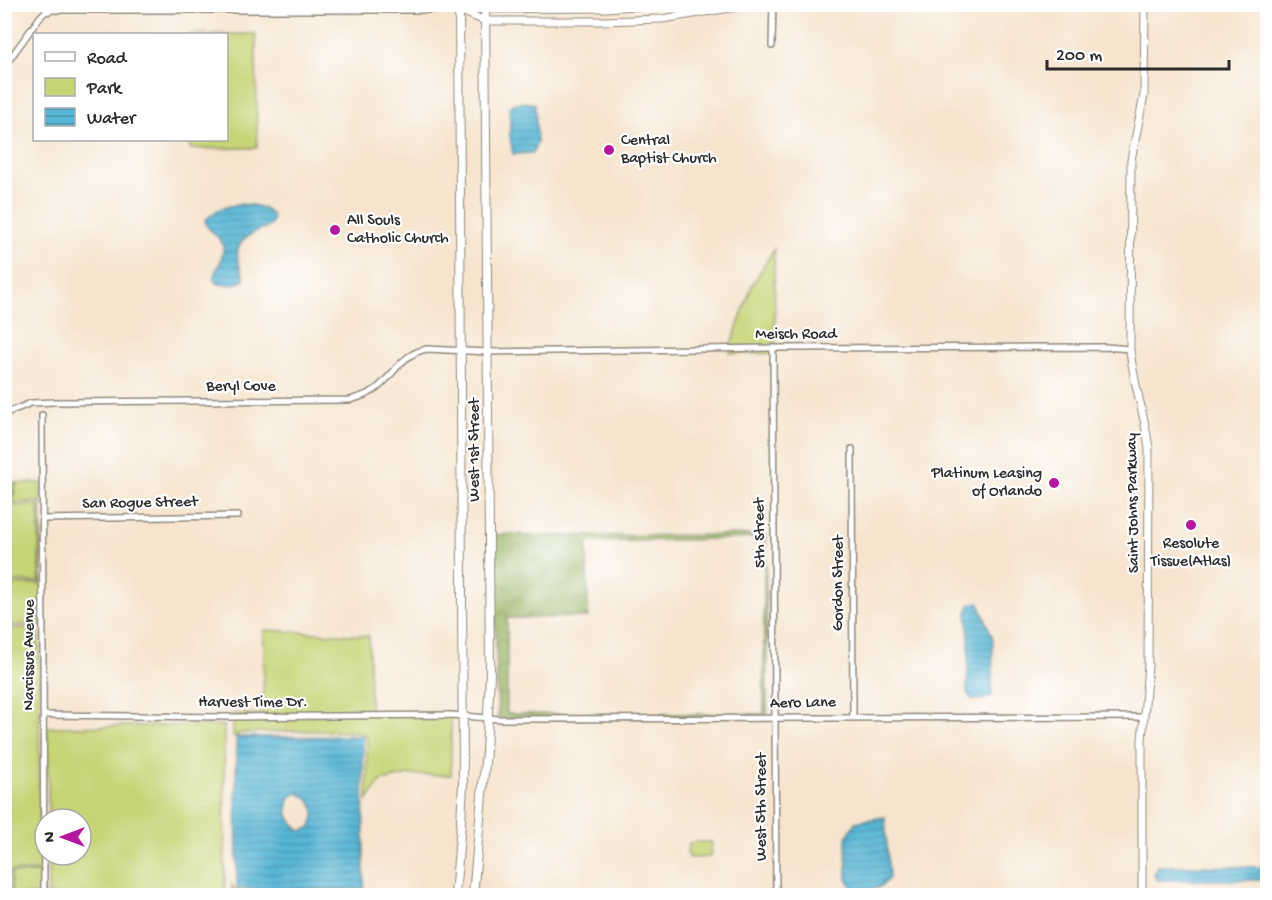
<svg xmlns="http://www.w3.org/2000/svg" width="1272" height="900" viewBox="0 0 1272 900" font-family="'Gochi Hand',sans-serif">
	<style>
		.green { fill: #c6d476; stroke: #788050; stroke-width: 1.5 }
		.forest { fill: url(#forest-crowns); stroke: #647049; stroke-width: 1.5; fill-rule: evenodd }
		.water { fill: url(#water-rules); stroke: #417080; stroke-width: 1.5; fill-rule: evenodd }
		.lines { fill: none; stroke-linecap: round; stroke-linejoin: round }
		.street-casing { stroke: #90887c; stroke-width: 8 }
		.secondary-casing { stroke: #90887c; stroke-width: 9 }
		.primary-casing { stroke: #90887c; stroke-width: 10 }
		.street { stroke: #fff; stroke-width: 5 }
		.secondary { stroke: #fff; stroke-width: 7 }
		.primary { stroke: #fff; stroke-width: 8 }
		.poi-dot { fill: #b5179e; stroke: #fff; stroke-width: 2 }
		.labels { text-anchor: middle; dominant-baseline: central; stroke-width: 4.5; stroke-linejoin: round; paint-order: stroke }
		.poi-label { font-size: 16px; fill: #2b2b2b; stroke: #fff; text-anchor: start }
		.street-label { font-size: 16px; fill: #2b2b2b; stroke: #fff }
	</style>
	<defs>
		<pattern id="forest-crowns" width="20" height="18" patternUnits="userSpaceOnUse" patternTransform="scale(1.5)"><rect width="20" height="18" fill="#9cb667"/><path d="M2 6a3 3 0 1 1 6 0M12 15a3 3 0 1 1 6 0" fill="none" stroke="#7f9455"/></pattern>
		<pattern id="water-rules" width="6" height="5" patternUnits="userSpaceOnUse" patternTransform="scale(1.5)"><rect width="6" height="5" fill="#57b6d5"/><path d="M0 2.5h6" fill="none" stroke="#4894ad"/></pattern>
	</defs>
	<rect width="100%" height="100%" fill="#fff"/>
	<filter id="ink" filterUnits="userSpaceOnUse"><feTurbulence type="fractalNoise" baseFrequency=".0167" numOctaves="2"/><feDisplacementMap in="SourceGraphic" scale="12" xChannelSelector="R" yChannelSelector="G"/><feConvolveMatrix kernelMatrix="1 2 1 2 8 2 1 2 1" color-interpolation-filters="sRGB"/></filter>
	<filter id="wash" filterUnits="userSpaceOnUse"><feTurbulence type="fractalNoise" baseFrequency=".008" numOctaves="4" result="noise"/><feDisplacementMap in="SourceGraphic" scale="24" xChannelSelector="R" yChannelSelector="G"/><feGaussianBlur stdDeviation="1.35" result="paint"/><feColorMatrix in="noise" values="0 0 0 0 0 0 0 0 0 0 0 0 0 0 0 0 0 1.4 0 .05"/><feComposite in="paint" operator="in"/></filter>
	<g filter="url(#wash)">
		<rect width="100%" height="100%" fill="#f6e4ce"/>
		<g class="green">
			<path d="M189,34H256L257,148L190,149V140H226V34Z"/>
			<path d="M774,249L775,354L730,353V348L752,285Z"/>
			<path d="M17,483H41L43,625H5L4,585L41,584V502H9L12,500Z"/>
			<path d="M4,505H39V582H5Z"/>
			<path d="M4,628H39L40,871H9L8,896L4,895Z"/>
			<path d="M264,630L369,636L370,714H451V775H409L381,781L367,801V737L365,734C324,728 281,732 240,733L233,737V714H263Z"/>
			<path d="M224,725L225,895H48V855H81V819H48V727Z"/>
			<path d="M693,842H711L712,844L710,857L690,858L687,853L689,844Z"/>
			<path d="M11,873H42L43,895H11Z"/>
			<path d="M348,892L436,894L348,896Z"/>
		</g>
		<g class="forest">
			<path d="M5,483H17L12,500L5,502Z"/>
			<path d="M521,534L524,536L766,535L767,716L498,719L493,535ZM764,538V714H507V618L588,617L587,544L589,542Z"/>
			<path d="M232,885L236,892L345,891V895H232Z"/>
		</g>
		<g class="water">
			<path d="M524,102L535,104L537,142L533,153L513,154L510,137V107L512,104Z"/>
			<path d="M238,204C251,205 265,205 273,216L272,223C265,229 257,230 250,235C231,246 237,263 245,279C236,286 226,286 216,283L213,278C216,269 222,262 223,251C226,236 206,234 205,220L219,209Z"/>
			<path d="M979,603L993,639L992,695C986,700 981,700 973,700L967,693L969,639L967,612L971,604Z"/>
			<path d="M363,736L364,889H237L236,737ZM298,793C314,800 318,812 310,828L301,831C288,820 284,813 290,797Z"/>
			<path d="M885,817L889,878C878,893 869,889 852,888L847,879L846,839L855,822Z"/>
			<path d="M1158,866L1267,867V880H1161L1156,879L1154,874Z"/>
		</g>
	</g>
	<g filter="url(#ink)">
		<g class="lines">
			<g class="street-casing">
				<g id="street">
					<path d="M772,46L773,4"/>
					<path d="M4,67L40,17L45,12L53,10H459"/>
					<path d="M773,348L776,896"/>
					<path d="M4,414L31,403L55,402L350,400C360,397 368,395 376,389C395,374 401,354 427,349L488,352L773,348L1106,347L1130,349"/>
					<path d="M42,415L44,896"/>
					<path d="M852,449L853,717"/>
					<path d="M43,519L238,516"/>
					<path d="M44,715L226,717L451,715L500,719L1143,717"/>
				</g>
			</g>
			<g class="secondary-casing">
				<g id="secondary">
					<path d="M461,9L606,8L668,4"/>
					<path d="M459,10L485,21H604L662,19L755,4"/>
					<path d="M1142,896V741L1148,665L1149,449C1145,415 1133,383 1130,349L1131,160L1144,95L1145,4"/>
				</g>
			</g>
			<g class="primary-casing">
				<g id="primary">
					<path d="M455,896L461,823L463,784L459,4"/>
					<path d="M473,896L486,751L490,674L485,4"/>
				</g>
			</g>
			<use href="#street" class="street"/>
			<use href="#secondary" class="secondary"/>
			<use href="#primary" class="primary"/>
		</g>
	</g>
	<g class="poi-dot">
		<circle cx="609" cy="150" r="6"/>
		<circle cx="335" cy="230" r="6"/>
		<circle cx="1054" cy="483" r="6"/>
		<circle cx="1191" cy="525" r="6"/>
	</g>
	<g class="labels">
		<g class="poi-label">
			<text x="621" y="141">Central<tspan x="621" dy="18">Baptist Church</tspan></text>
			<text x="347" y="221">All Souls<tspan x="347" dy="18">Catholic Church</tspan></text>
			<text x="1042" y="474" text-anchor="end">Platinum Leasing<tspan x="1042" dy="18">of Orlando</tspan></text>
			<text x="1191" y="544" text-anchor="middle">Resolute<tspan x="1191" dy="18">Tissue(Atlas)</tspan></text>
		</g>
		<g class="street-label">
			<text x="796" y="335">Meisch Road</text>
			<text x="241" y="387">Beryl Cove</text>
			<text transform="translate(475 450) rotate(-90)">West 1st Street</text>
			<text transform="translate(1134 503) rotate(-91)">Saint Johns Parkway</text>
			<text transform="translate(140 504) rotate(-1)">San Rogue Street</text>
			<text transform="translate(761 533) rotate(-91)">5th Street</text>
			<text transform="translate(839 583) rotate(-90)">Gordon Street</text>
			<text transform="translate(30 655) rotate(-90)">Narcissus Avenue</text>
			<text x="253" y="703">Harvest Time Dr.</text>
			<text transform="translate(803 704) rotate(-1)">Aero Lane</text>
			<text transform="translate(762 807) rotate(-90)">West 5th Street</text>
		</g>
	</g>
	<rect width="1272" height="900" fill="none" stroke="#fff" stroke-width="24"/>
	<rect x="33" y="33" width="195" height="108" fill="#ffffff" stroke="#aaaaaa" stroke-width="1.5"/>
	<rect x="45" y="52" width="30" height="9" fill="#ffffff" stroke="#aaaaaa" stroke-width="1.5"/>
	<text x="87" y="63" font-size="18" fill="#2b2b2b">Road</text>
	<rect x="45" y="78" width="30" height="18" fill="#c6d476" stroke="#aaaaaa" stroke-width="1.5"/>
	<text x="87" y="93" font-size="18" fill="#2b2b2b">Park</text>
	<rect x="45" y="108" width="30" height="18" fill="url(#water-rules)" stroke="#aaaaaa" stroke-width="1.5"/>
	<text x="87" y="123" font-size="18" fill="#2b2b2b">Water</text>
	<g transform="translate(63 837) rotate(270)"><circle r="28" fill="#ffffff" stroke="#aaaaaa" stroke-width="1.5"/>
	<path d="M0-4.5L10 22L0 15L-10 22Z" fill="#b5179e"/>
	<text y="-9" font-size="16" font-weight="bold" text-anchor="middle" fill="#2b2b2b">N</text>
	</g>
	<path d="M1047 60v9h182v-9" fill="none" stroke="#2b2b2b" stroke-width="3"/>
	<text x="1056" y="60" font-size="18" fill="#2b2b2b" stroke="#ffffff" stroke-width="4.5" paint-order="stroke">200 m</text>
</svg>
